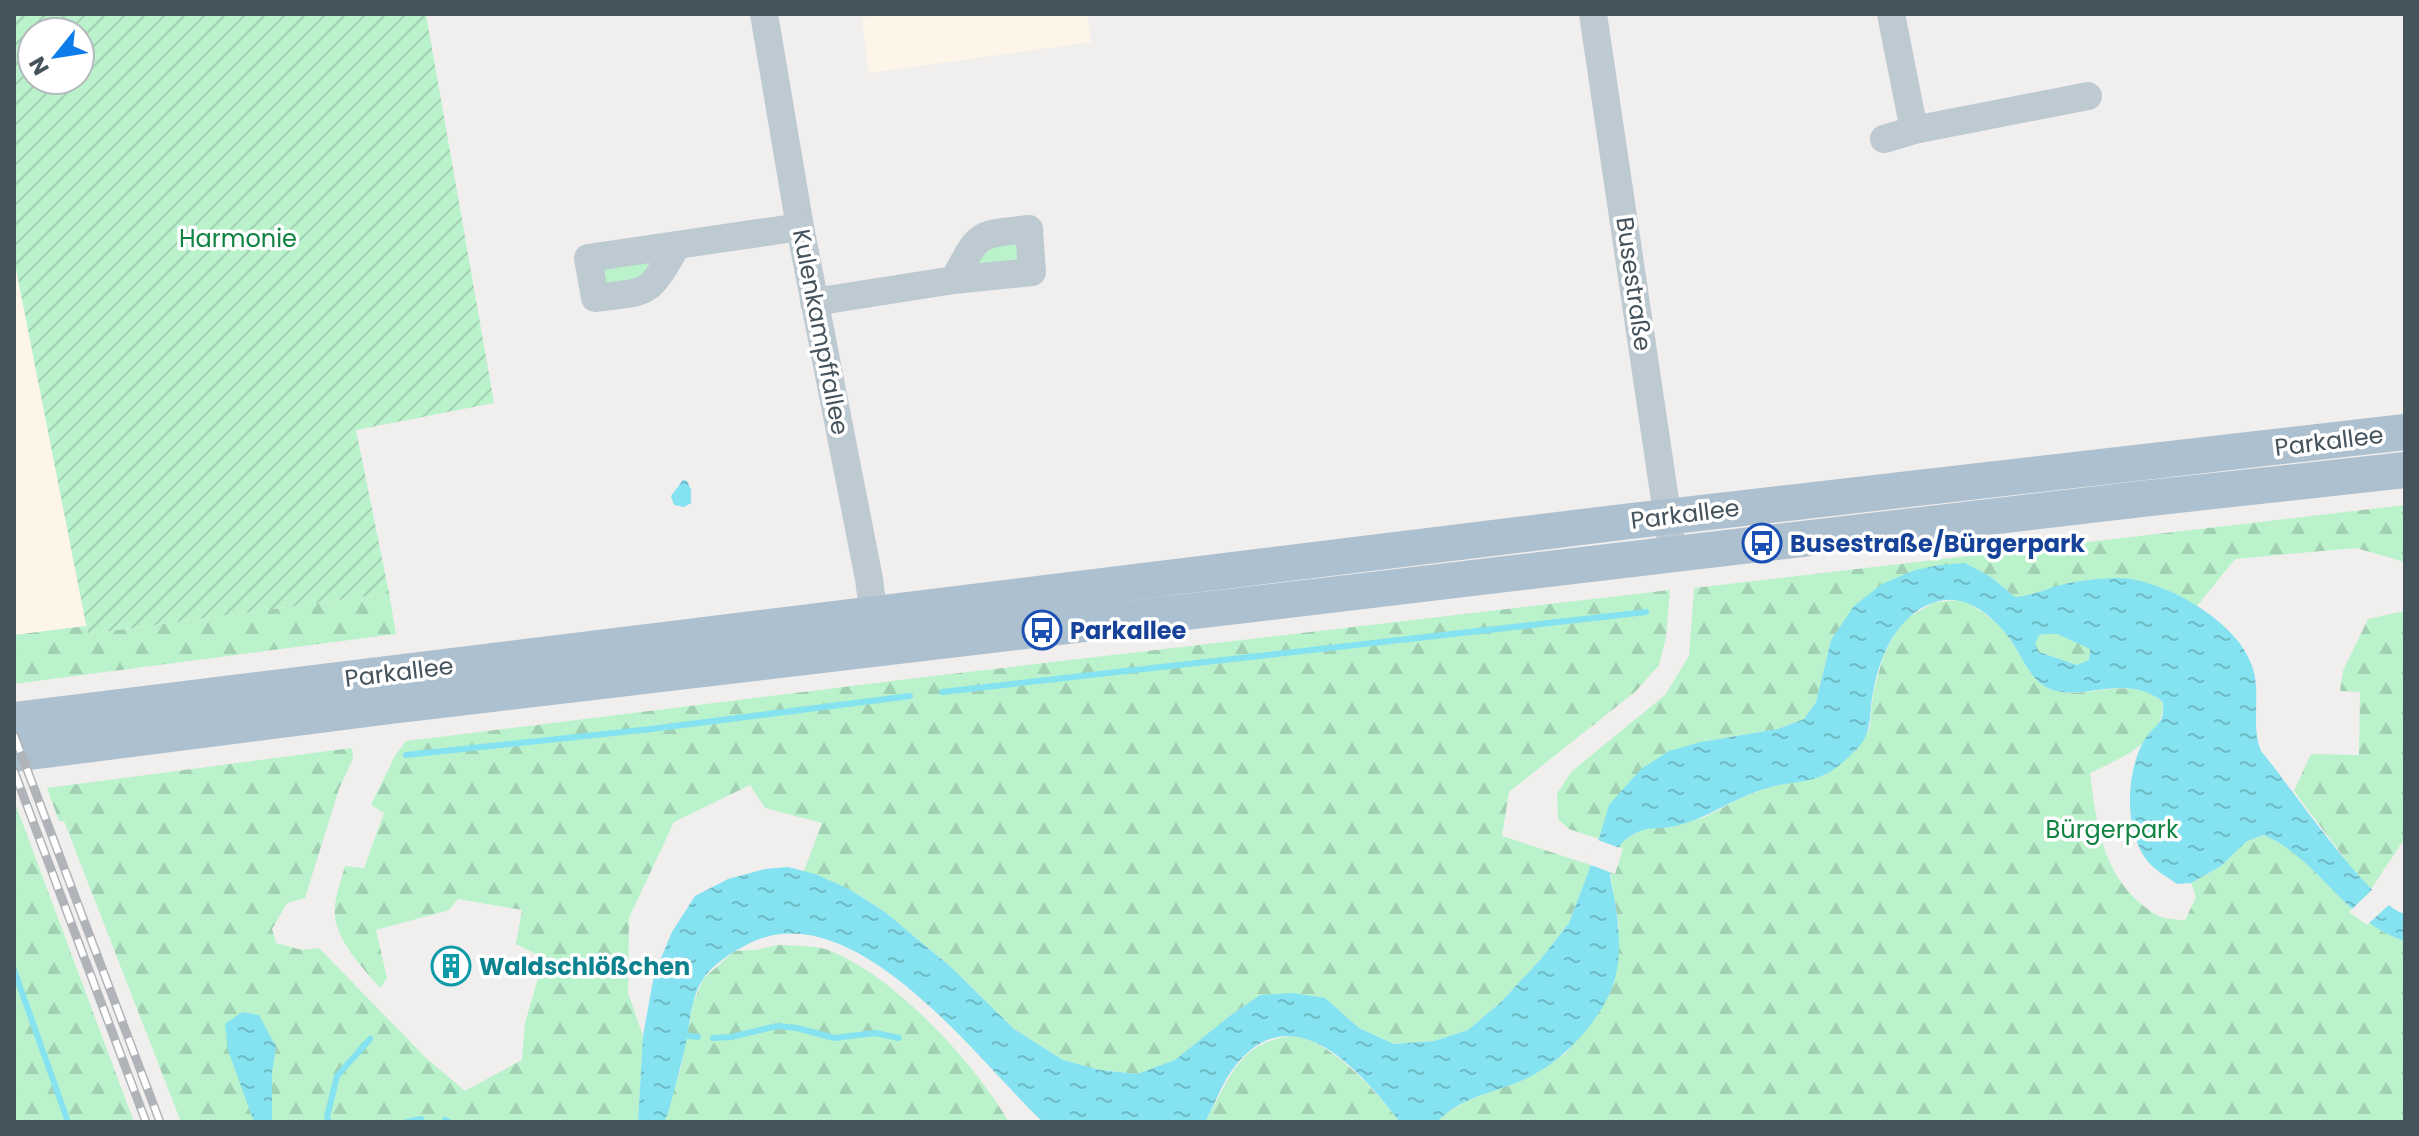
<svg xmlns="http://www.w3.org/2000/svg" width="2419" height="1136" viewBox="0 0 2419 1136" font-family="Poppins,sans-serif">
	<style>
		.commercial { fill: #fdf5e7 }
		.green { fill: #baf2cc }
		.forest { fill: url(#forest-firs) }
		.garden { fill: url(#garden-furrows); fill-rule: evenodd }
		.water { fill: url(#water-ripples); fill-rule: evenodd }
		.pier { fill: #f1eeee }
		.lines { fill: none; stroke-linecap: round; stroke-linejoin: round }
		.stream { stroke: #84e2f1; stroke-width: 6 }
		.minor { stroke: #becad2; stroke-width: 28 }
		.major { stroke: #acc0cf; stroke-width: 36 }
		.rail-casing { stroke: #b0b4b9; stroke-width: 9 }
		.rail { stroke: #fff; stroke-width: 6; stroke-dasharray: 18; stroke-linecap: butt }
		.labels { text-anchor: middle; dominant-baseline: central; stroke-width: 7; stroke-linejoin: round; paint-order: stroke }
		.park-label { font-size: 24px; fill: #118343; stroke: #fff }
		.street-label { font-size: 24px; fill: #45535d; stroke: #fff }
		.transit-label { font-size: 24px; font-weight: bold; fill: #164399; stroke: #fff; text-anchor: start }
		.culture-label { font-size: 24px; font-weight: bold; fill: #0d838f; stroke: #fff; text-anchor: start }
	</style>
	<defs>
		<pattern id="forest-firs" width="22" height="20" patternUnits="userSpaceOnUse" patternTransform="scale(2)"><rect width="22" height="20" fill="#baf2cc"/><path d="M5 1l3.5 6h-7zM16 11l3.5 6h-7z" fill="#a1d1b2"/></pattern>
		<pattern id="garden-furrows" width="10" height="10" patternUnits="userSpaceOnUse" patternTransform="scale(2)"><rect width="10" height="10" fill="#baf2cc"/><path d="M-1 1l2-2M0 10L10 0M9 11l2-2" fill="none" stroke="#a1d1b2"/></pattern>
		<pattern id="water-ripples" width="26" height="14" patternUnits="userSpaceOnUse" patternTransform="scale(2)"><rect width="26" height="14" fill="#84e2f1"/><path d="M2 4q2-2 4 0t4 0M15 11q2-2 4 0t4 0" fill="none" stroke="#6ebac6"/></pattern>
	</defs>
	<rect width="100%" height="100%" fill="#f1eeee"/>
	<g class="commercial">
		<path d="M882,14H1087L1091,42L869,73L862,18Z"/>
		<path d="M14,259L86,626L14,635Z"/>
	</g>
	<g class="green">
		<path d="M1014,241L1021,245V263L976,274L981,249Z"/>
		<path d="M654,257L637,284L603,286L600,270Z"/>
	</g>
	<g class="forest">
		<path d="M2405,505V562L2356,548L2235,559L2197,606L2160,587L2067,583L2027,596L2015,597L1991,577L1831,640L1816,702L1804,719L1778,729L1701,742L1610,805L1599,839L1569,829L1558,819L1557,794L1571,772L1665,695L1689,656L1694,588Z"/>
		<path d="M1670,590L1666,637L1659,665L1636,691L1509,792L1502,836L1591,865L1569,923L1540,960L1501,1002L1468,1030L1434,1041L1394,1044L1359,1028L1325,998L1260,995L1231,1015L1176,1060L1137,1074L1100,1070L1063,1060L1014,1029L952,968L885,912L849,889L804,871L822,823L765,808L750,785L674,822L629,918L628,993L643,1036L638,1122H272V1073L276,1046L249,1107L254,1122H181L64,821H59L47,788L352,748L353,758L339,789L305,898L287,903L272,929L276,943L302,950L319,948L426,1058L465,1091L522,1060L525,1023L544,958L516,944L522,910L458,899L449,910L376,930L387,978L380,988C363,968 339,944 335,917C333,900 341,881 345,866L364,868L384,813L371,805L395,756L406,741L925,677Z"/>
		<path d="M389,593L396,634L14,684V635L86,626L88,634Z"/>
		<path d="M1963,600C1982,611 1997,621 2010,639C2021,654 2030,680 2048,688C2085,704 2126,671 2163,702C2165,740 2120,759 2090,773C2097,828 2103,881 2155,914C2163,919 2176,919 2185,921L2196,897L2191,883L2221,866L2247,841L2264,835C2319,859 2346,923 2405,941V1122H1437L1446,1113L1467,1101L1525,1079L1565,1054L1596,1017L1619,928L1610,871L1621,842L1646,828L1673,827L1705,817L1739,799L1770,787L1825,775L1859,747L1870,727L1873,693L1884,654L1902,621L1935,602Z"/>
		<path d="M2405,611V838L2371,889L2357,875L2294,791L2311,754L2359,755L2360,692L2340,691L2343,671L2368,619Z"/>
		<path d="M2046,634H2066L2083,639L2090,650L2089,660L2077,665L2039,652L2034,645L2039,635Z"/>
		<path d="M14,801L18,811L134,1122H14Z"/>
		<path d="M779,945C794,946 814,945 828,950C895,976 973,1061 1009,1122H664L681,1067L693,1003L703,979L735,951L755,950Z"/>
		<path d="M1301,1035C1342,1054 1372,1087 1400,1122H1205C1232,1076 1238,1039 1301,1035Z"/>
	</g>
	<path class="garden" d="M14,14H426L494,403L356,430L389,593L88,634L14,259ZM32,32H80V80H32Z"/>
	<g class="water">
		<path d="M683,480L687,481L691,490V503L684,507L674,505L671,496Z"/>
		<path d="M1965,563L1991,577L2015,597C2035,596 2051,586 2069,583C2087,580 2113,576 2131,579C2173,586 2238,623 2252,666C2262,693 2250,724 2261,751C2288,783 2372,907 2405,914V941C2346,923 2319,859 2264,835L2247,841L2221,866L2191,883L2177,884C2169,878 2158,872 2151,865C2123,836 2125,771 2145,739C2156,722 2165,726 2163,702C2125,670 2077,705 2046,687C2029,678 2021,654 2010,639C1993,616 1966,592 1935,602C1896,615 1880,656 1873,692C1869,712 1873,733 1857,749C1848,758 1835,770 1824,775C1807,783 1788,782 1771,787C1763,789 1755,792 1748,795C1723,805 1702,820 1676,826C1652,831 1649,823 1625,840C1618,845 1611,863 1610,872C1610,881 1614,893 1615,902C1620,934 1623,967 1608,997C1590,1032 1559,1064 1523,1080C1494,1093 1460,1097 1437,1122H1400C1359,1069 1289,988 1230,1073C1220,1088 1214,1106 1205,1122H1043C976,1059 852,888 746,945C731,953 713,964 703,979C691,997 690,1022 686,1043C681,1067 674,1090 668,1113L664,1122H638L643,1036L654,975L672,932L695,896L728,879L765,869L788,867L815,874L849,889L885,912L952,968L1014,1029L1063,1060L1100,1070L1137,1074L1175,1060L1231,1015L1260,995L1293,993L1325,998L1359,1028L1394,1044L1434,1041L1468,1030L1501,1002L1540,960L1569,923L1591,865L1609,805L1641,769L1669,751L1701,742L1778,729L1804,719L1816,702L1831,640L1854,606L1882,584L1915,570L1940,565ZM2046,634H2066L2083,639L2090,650L2089,660L2077,665L2039,652L2035,644L2039,635Z"/>
		<path d="M242,1012L259,1015L276,1047L272,1073V1122H254L228,1050L225,1024Z"/>
	</g>
	<g class="pier">
		<path d="M1595,839L1623,849L1615,874L1588,864Z"/>
		<path d="M2375,887L2391,903L2367,925L2349,912Z"/>
	</g>
	<g class="lines">
		<g class="stream">
			<path d="M2058,631L2091,646"/>
			<path d="M942,692L1646,612"/>
			<path d="M406,755L651,729L910,696"/>
			<path d="M14,970L68,1122"/>
			<path d="M682,1035L698,1037"/>
			<path d="M713,1038L731,1037L777,1026L797,1028L834,1038L875,1033L899,1038"/>
			<path d="M445,1120L449,1122"/>
			<path d="M329,1122L327,1117L337,1076L370,1039"/>
			<path d="M407,1122L421,1119"/>
		</g>
		<g class="minor">
			<path d="M764,14L800,227L869,579L876,633"/>
			<path d="M1593,14L1673,554"/>
			<path d="M1891,14L1914,130L2088,96"/>
			<path d="M1884,139L1914,130"/>
			<path d="M676,247C647,296 652,291 595,298L588,258L800,227"/>
			<path d="M814,302L954,280L1032,272L1029,229C975,235 980,231 954,280"/>
		</g>
		<g class="major">
			<path d="M14,720L1631,521L2405,432"/>
			<path d="M14,754L391,706L2141,499L2405,470"/>
		</g>
		<g class="rail-casing">
			<g id="rail">
				<path d="M14,735L160,1122"/>
				<path d="M14,771L146,1122"/>
			</g>
		</g>
		<use href="#rail" class="rail"/>
	</g>
	<defs>
		<g id="bus-ring" transform="scale(2)"><circle r="9.5" fill="#fff" stroke="#1a4fb4" stroke-width="1.5"/><path d="M-5-6H5V4H4V6H2V4H-2V6H-4V4H-5ZM-3.5-4V0h7V-4ZM-3.5 1.2v1.5H-2V1.2ZM2 1.2v1.5H3.5V1.2Z" fill="#1a4fb4"/></g>
		<g id="building-ring" transform="scale(2)"><circle r="9.5" fill="#fff" stroke="#0f9aa8" stroke-width="1.5"/><path d="M-4-6H4V6H1V3H-1V6H-4ZM-2.5-4.3h1.7v1.8h-1.7ZM.8-4.3h1.7v1.8H.8ZM-2.5-1h1.7V.8h-1.7ZM.8-1h1.7V.8H.8Z" fill="#0f9aa8"/></g>
	</defs>
	<g fill-rule="evenodd">
		<use href="#bus-ring" x="1762" y="543"/>
		<use href="#bus-ring" x="1042" y="630"/>
		<use href="#building-ring" x="451" y="966"/>
	</g>
	<g class="labels">
		<g class="park-label">
			<text x="238" y="238">Harmonie</text>
			<text x="2112" y="829">Bürgerpark</text>
		</g>
		<g class="street-label">
			<text transform="translate(1634 284) rotate(82)">Busestraße</text>
			<text transform="translate(821 332) rotate(79)">Kulenkampffallee</text>
			<text transform="translate(2329 441) rotate(-7)">Parkallee</text>
			<text transform="translate(1685 514) rotate(-7)">Parkallee</text>
			<text transform="translate(399 672) rotate(-7)">Parkallee</text>
		</g>
		<g class="transit-label">
			<text x="1790" y="543">Busestraße/Bürgerpark</text>
			<text x="1070" y="630">Parkallee</text>
		</g>
		<g class="culture-label">
			<text x="479" y="966">Waldschlößchen</text>
		</g>
	</g>
	<rect width="2419" height="1136" fill="none" stroke="#45535d" stroke-width="32"/>
	<g transform="translate(56 56) rotate(240)"><circle r="38" fill="#ffffff" stroke="#b5babe" stroke-width="2"/>
	<path d="M0-6L14 30L0 20L-14 30Z" fill="#0e7dec"/>
	<text y="-12" font-size="22" font-weight="bold" text-anchor="middle" fill="#45535d">N</text>
	</g>
</svg>
